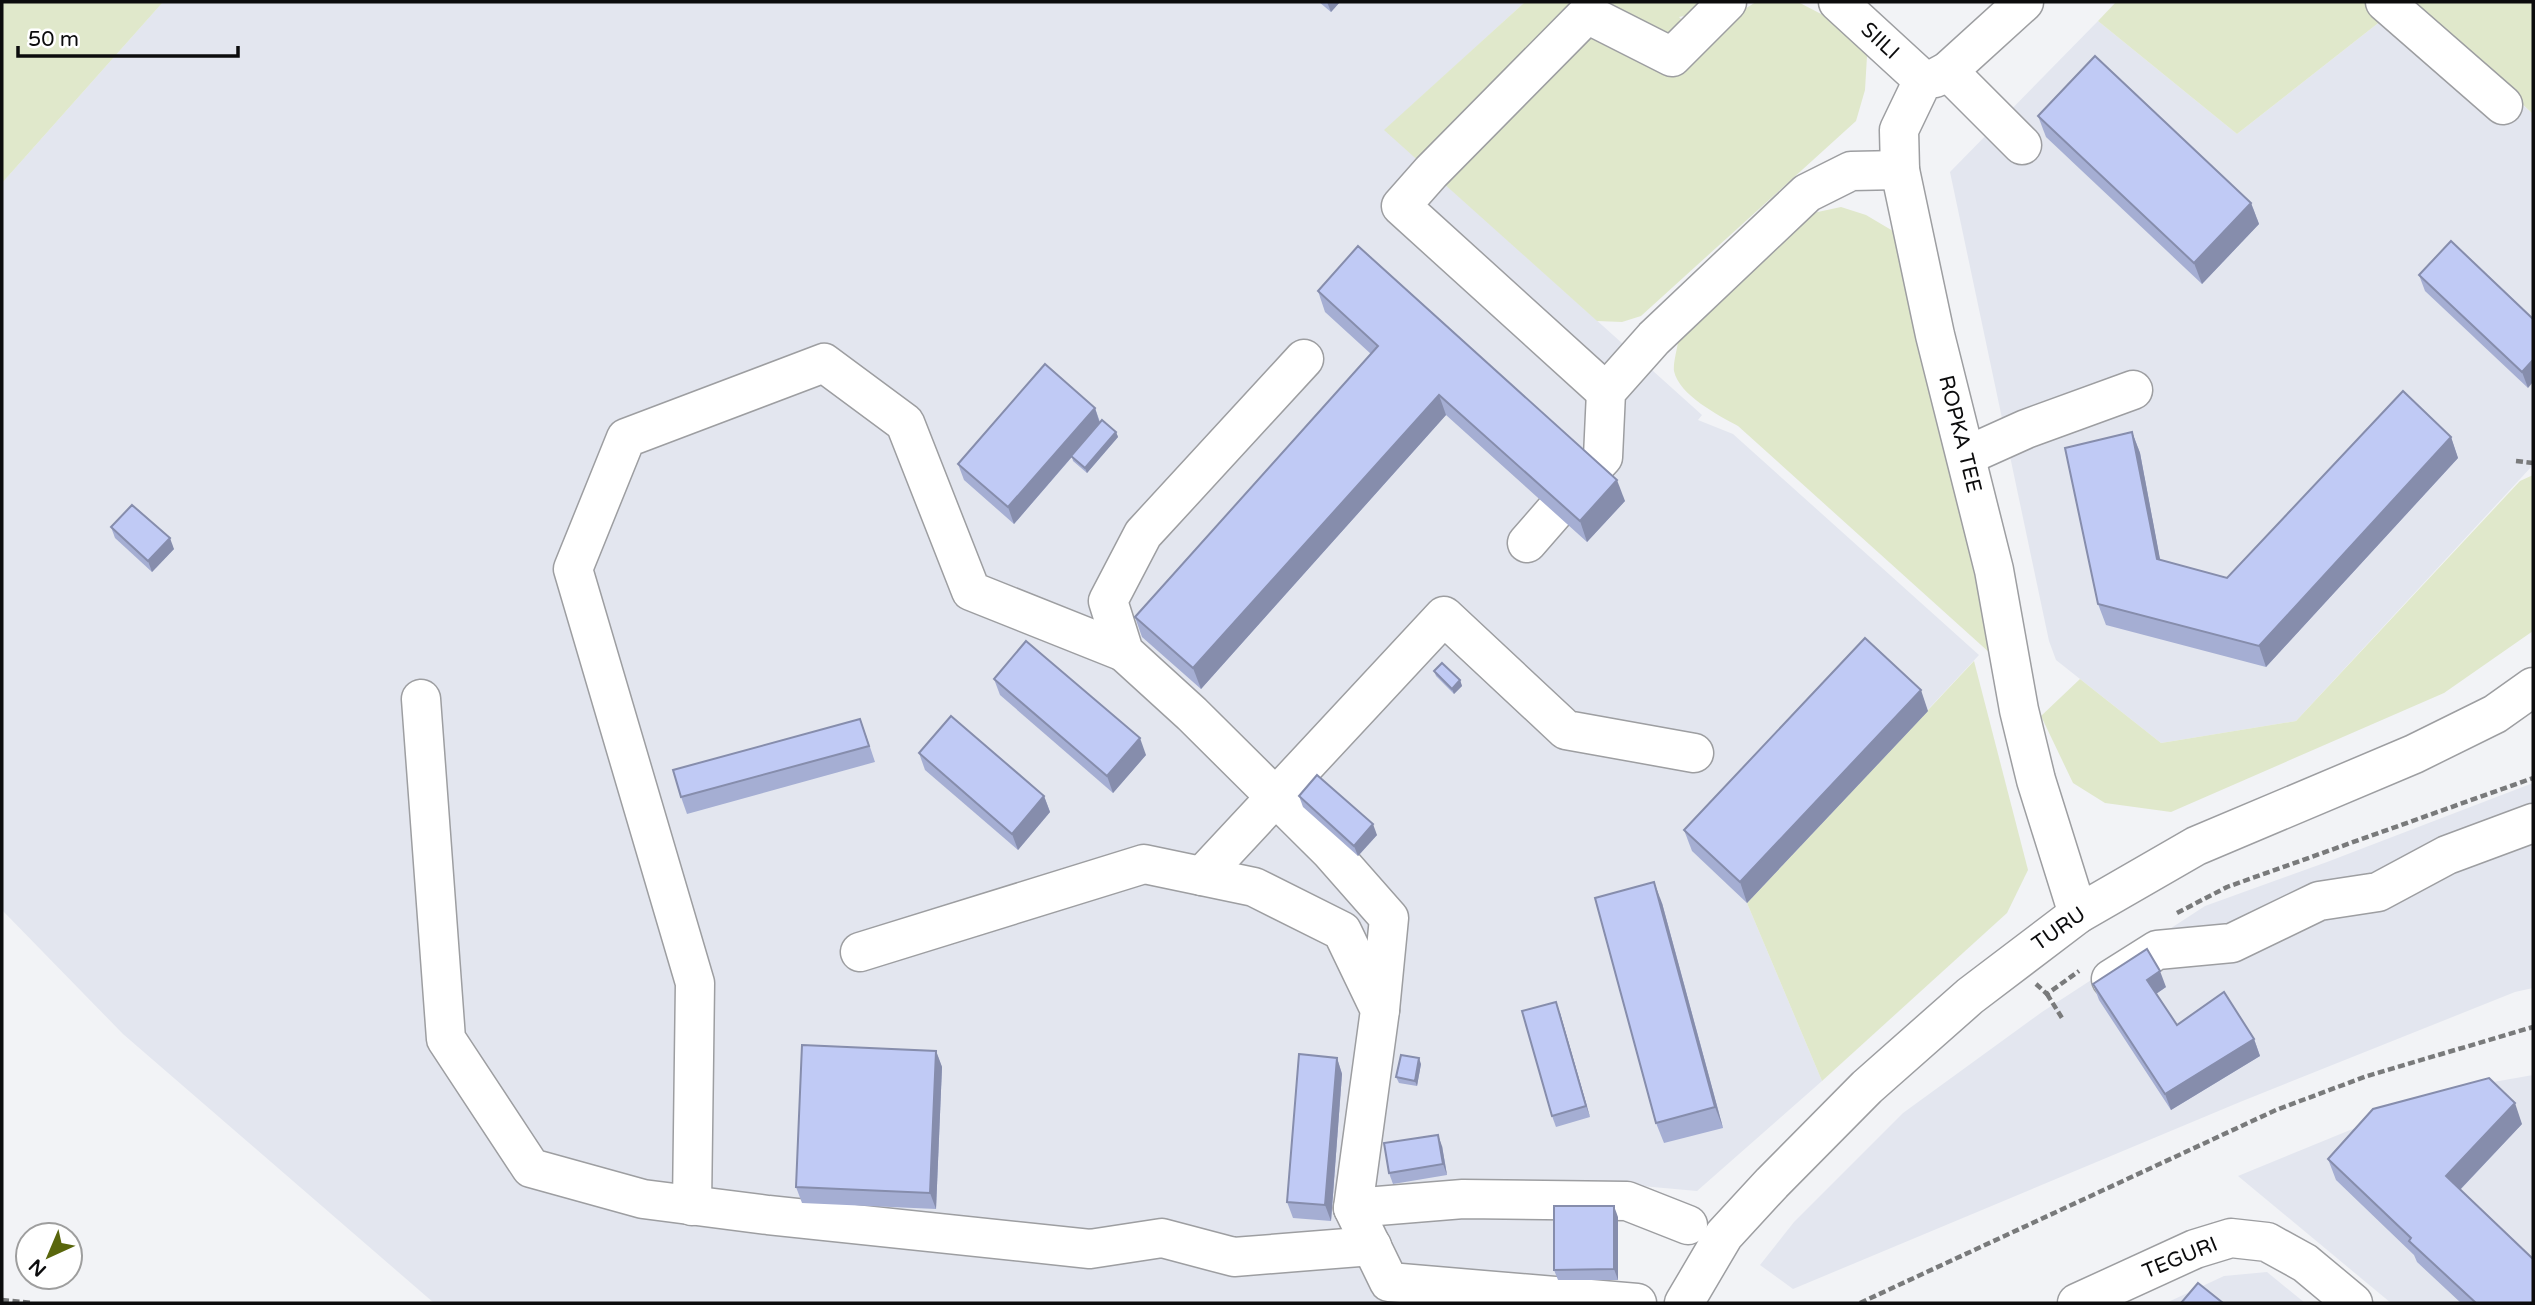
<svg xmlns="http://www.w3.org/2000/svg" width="2535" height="1305" viewBox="0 0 2535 1305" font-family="'Varela Round',sans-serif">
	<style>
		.built { fill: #e3e6ef }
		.green { fill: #e0e8cb }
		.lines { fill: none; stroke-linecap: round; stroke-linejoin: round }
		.minor-casing { stroke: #9d9ea1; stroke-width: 41 }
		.major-casing { stroke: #9d9ea1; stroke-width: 41 }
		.path { stroke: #797a7b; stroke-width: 4.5; stroke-dasharray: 7 3.5; stroke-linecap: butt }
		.minor { stroke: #fff; stroke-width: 38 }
		.major { stroke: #fff; stroke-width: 38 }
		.wall { fill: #a5aed3 }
		.shaded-wall { fill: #868dac }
		.building { fill: #c0caf5; stroke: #868dac; stroke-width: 2 }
		.labels { text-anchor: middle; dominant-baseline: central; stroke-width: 5; stroke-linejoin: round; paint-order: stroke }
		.street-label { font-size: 21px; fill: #0c0c0d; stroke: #fff }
	</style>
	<rect width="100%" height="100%" fill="#f2f3f6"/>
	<g class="built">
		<path d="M163,2H1525L1385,130L1702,415L1698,420L1733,434L1979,655L1747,903L1822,1081L1697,1191L1586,1181V1303H434L123,1034L2,910V183Z"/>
		<path d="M2405,2L2533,114V465L2296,721L2161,743L2056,660L2049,641L1950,172L2098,21L2237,134Z"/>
		<path d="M2533,783V988L2515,992L2240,1102L1793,1289L1760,1265L1794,1222L1903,1113L2042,1012L2205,906L2327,862Z"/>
		<path d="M2533,1075V1303H2391L2238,1176L2448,1090Z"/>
		<path d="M2267,1272L2305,1303H2166L2224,1276Z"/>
	</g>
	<g class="green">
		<path d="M2,2H163L2,183Z"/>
		<path d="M1525,2H1709L1689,15L1679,17L1708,45L1738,13L1756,2H1798L1825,16L1867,56L1865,90L1856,121L1641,316L1622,322L1597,321L1384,130Z"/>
		<path d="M2116,2H2405L2237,134L2098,21Z"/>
		<path d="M2412,2H2533V114Z"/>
		<path d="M1841,207L1866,215L1893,231L1920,314L1991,654L1738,426C1718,415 1679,395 1674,371C1673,363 1677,350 1678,342L1813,213Z"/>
		<path d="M2533,475V631L2444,693L2171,812L2105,803L2073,783L2041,716L2080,679L2161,743L2296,721L2520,481Z"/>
		<path d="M1974,661L2028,870L2007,913L1822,1081L1747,903Z"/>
	</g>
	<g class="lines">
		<g class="minor-casing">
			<g id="minor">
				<path d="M1838,2L1923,80"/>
				<path d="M2024,2L1948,71L1935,78L1923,80L1899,130L1900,170L1935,335L1994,570L2019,710L2036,780L2078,914"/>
				<path d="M2385,2L2503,105"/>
				<path d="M1948,71L2022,145"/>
				<path d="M1304,359L1143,534L1108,601L1124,652L1192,714L1330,851L1389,918L1380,1010"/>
				<path d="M1606,392L1401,206L1431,172L1587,14L1672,57L1727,2"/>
				<path d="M1966,456L2026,429L2133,390"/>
				<path d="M1591,470L1603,457L1606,392L1654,338L1807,193L1851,171L1900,170"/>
				<path d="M1527,543L1554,512"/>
				<path d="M421,699L446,1039L531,1168L643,1199L768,1215L1090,1249L1162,1238L1234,1257L1372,1246"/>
				<path d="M1202,876L1444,616L1566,730L1694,753"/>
				<path d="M860,952L1144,864L1254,887L1342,931L1380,1010L1353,1208L1389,1282L1637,1303"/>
				<path d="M2111,979L2157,950L2232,943L2319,901L2378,892L2447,855L2533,823"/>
				<path d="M692,1206L695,983L573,569L626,438L824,363L905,423L971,591L1124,652"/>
				<path d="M1353,1208L1463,1199L1627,1201L1688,1225"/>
				<path d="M2077,1303L2195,1249L2231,1238L2267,1242L2305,1263L2353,1303"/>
			</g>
		</g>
		<g class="major-casing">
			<path id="major" d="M1684,1303L1724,1235L1772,1183L1867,1087L1970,996L2078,914L2196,846L2414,754L2495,714L2533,687"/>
		</g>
		<g class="path">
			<path d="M2516,461L2533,463"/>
			<path d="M2177,913L2227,887L2533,778"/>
			<path d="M2036,984L2047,994L2079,971"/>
			<path d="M2047,994L2062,1018"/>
			<path d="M2,1300L32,1303"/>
			<path d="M1860,1303L2276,1110L2367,1076L2533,1027"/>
		</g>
		<use href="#minor" class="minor"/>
		<use href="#major" class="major"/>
	</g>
	<g class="wall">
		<path d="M1319,2H1340L1331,12Z"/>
		<path d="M2038,116L2251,203L2259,224L2202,284L2046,137Z"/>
		<path d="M2419,275L2533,319L2528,388L2425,291Z"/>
		<path d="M1318,291L1625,501L1587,542L1446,415L1201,689L1142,637L1135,617L1371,354L1325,312Z"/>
		<path d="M1095,408L1100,422L1116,432L1118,437L1087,473L1073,461L1072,457L1014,524L964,480L958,464Z"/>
		<path d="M2132,432L2140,453L2160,560L2227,578L2451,437L2458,458L2266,667L2106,625L2098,604Z"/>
		<path d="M111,527L174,549L152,572L115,538Z"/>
		<path d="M1434,671L1460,680L1462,686L1454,694L1436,676Z"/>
		<path d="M994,679L1146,755L1113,793L1000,695Z"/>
		<path d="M1928,711L1747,903L1692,851L1684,830Z"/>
		<path d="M866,735L875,762L687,814L681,797Z"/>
		<path d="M919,753L1044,796L1050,812L1018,850L925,770Z"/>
		<path d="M1299,796L1377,835L1358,856L1303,807Z"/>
		<path d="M1662,903L1723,1128L1664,1143L1656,1123Z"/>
		<path d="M2093,984L2166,987L2156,994L2177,1025L2254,1039L2260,1056L2171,1110L2099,1000Z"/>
		<path d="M1560,1013L1590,1117L1556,1127L1552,1116Z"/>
		<path d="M936,1051L942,1067L936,1209L802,1203L796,1187Z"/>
		<path d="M1337,1058L1342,1074L1331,1221L1293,1218L1287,1202Z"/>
		<path d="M1421,1064L1417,1086L1399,1083L1396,1077Z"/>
		<path d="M2522,1124L2460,1190L2533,1303H2461L2417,1262L2414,1255L2336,1180L2328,1159Z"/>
		<path d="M1442,1146L1447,1175L1393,1184L1389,1173Z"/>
		<path d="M1618,1217V1280H1558L1554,1270Z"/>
	</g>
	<g class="shaded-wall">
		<path d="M1327,2H1340L1331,12Z"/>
		<path d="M2251,203L2259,224L2202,284L2194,263Z"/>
		<path d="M2533,360V382L2528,388L2522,372Z"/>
		<path d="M1439,395L1446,415L1201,689L1193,668Z"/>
		<path d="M1095,408L1100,424L1014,524L1008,507Z"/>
		<path d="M1116,432L1118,437L1087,473L1085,468Z"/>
		<path d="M2132,432L2140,453L2164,580L2157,559Z"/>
		<path d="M2451,437L2458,458L2266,667L2259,646Z"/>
		<path d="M1617,480L1625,501L1587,542L1580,521Z"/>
		<path d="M170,538L174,549L152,572L148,561Z"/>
		<path d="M1460,680L1462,686L1454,694L1452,689Z"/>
		<path d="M1921,690L1928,711L1747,903L1740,882Z"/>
		<path d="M1140,738L1146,755L1113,793L1107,776Z"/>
		<path d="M1044,796L1050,812L1018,850L1012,834Z"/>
		<path d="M1373,824L1377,835L1358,856L1354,846Z"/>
		<path d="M1654,882L1662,903L1723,1128L1715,1107Z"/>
		<path d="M2160,971L2166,987L2153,996L2147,980Z"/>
		<path d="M1556,1002L1560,1013L1590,1117L1586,1106Z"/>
		<path d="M2254,1039L2260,1056L2171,1110L2165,1094Z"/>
		<path d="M936,1051L942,1067L936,1209L930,1193Z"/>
		<path d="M1337,1058L1342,1074L1331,1221L1325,1205Z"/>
		<path d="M1419,1058L1421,1064L1417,1086L1415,1081Z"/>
		<path d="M2515,1103L2522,1124L2453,1197L2446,1176Z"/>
		<path d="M1438,1135L1442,1146L1447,1175L1443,1164Z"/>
		<path d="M1614,1206L1618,1217V1280L1614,1269Z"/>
	</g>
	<g class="building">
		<path d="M2095,56L2251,203L2194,263L2038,116Z"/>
		<path d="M2451,241L2533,319V360L2522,372L2419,275Z"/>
		<path d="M1358,246L1617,480L1580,521L1439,395L1193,668L1135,617L1378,346L1318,291Z"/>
		<path d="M1045,364L1095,408L1008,507L958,464Z"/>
		<path d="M2403,391L2451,437L2259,646L2098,604L2065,448L2132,432L2157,559L2227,578Z"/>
		<path d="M1102,420L1116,432L1085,468L1071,456Z"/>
		<path d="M132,505L170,538L148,561L111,527Z"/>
		<path d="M1865,638L1921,690L1740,882L1684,830Z"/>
		<path d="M1026,641L1140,738L1107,776L994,679Z"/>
		<path d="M1442,663L1460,680L1452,689L1434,671Z"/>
		<path d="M951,716L1044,796L1012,834L919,753Z"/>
		<path d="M860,719L869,746L681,797L673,770Z"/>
		<path d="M1317,775L1373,824L1354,846L1299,796Z"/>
		<path d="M1654,882L1715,1107L1656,1123L1595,898Z"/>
		<path d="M2147,949L2160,971L2147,980L2177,1025L2224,992L2254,1039L2165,1094L2093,984Z"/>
		<path d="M1556,1002L1586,1106L1552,1116L1522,1011Z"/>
		<path d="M802,1045L936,1051L930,1193L796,1187Z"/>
		<path d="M1299,1054L1337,1058L1325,1205L1287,1202Z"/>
		<path d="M1401,1055L1419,1058L1415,1081L1396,1077Z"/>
		<path d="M2489,1078L2515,1103L2446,1176L2533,1259V1303H2476L2409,1241L2411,1238L2328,1159L2373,1109Z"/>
		<path d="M1438,1135L1443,1164L1389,1173L1384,1143Z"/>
		<path d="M1554,1206H1614V1269L1554,1270Z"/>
		<path d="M2198,1283L2223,1303H2181Z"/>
	</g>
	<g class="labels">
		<g class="street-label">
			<text transform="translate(1880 41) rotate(43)">SIILI</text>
			<text transform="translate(1960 434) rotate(76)">ROPKA TEE</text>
			<text transform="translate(2059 929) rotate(-35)">TURU</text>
			<text transform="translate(2180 1258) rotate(-22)">TEGURI</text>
		</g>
	</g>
	<rect width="2535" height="1305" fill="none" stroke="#0c0c0d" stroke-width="7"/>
	<g transform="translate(49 1256) rotate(224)"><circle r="33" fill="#ffffff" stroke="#9e9e9e" stroke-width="2"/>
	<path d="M0-5L12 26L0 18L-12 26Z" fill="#59660c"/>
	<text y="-10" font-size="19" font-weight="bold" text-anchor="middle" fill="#0c0c0d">N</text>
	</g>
	<path d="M18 46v10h220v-10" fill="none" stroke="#0c0c0d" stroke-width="3.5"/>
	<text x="28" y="46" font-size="21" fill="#0c0c0d" stroke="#ffffff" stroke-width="5" paint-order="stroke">50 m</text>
</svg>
